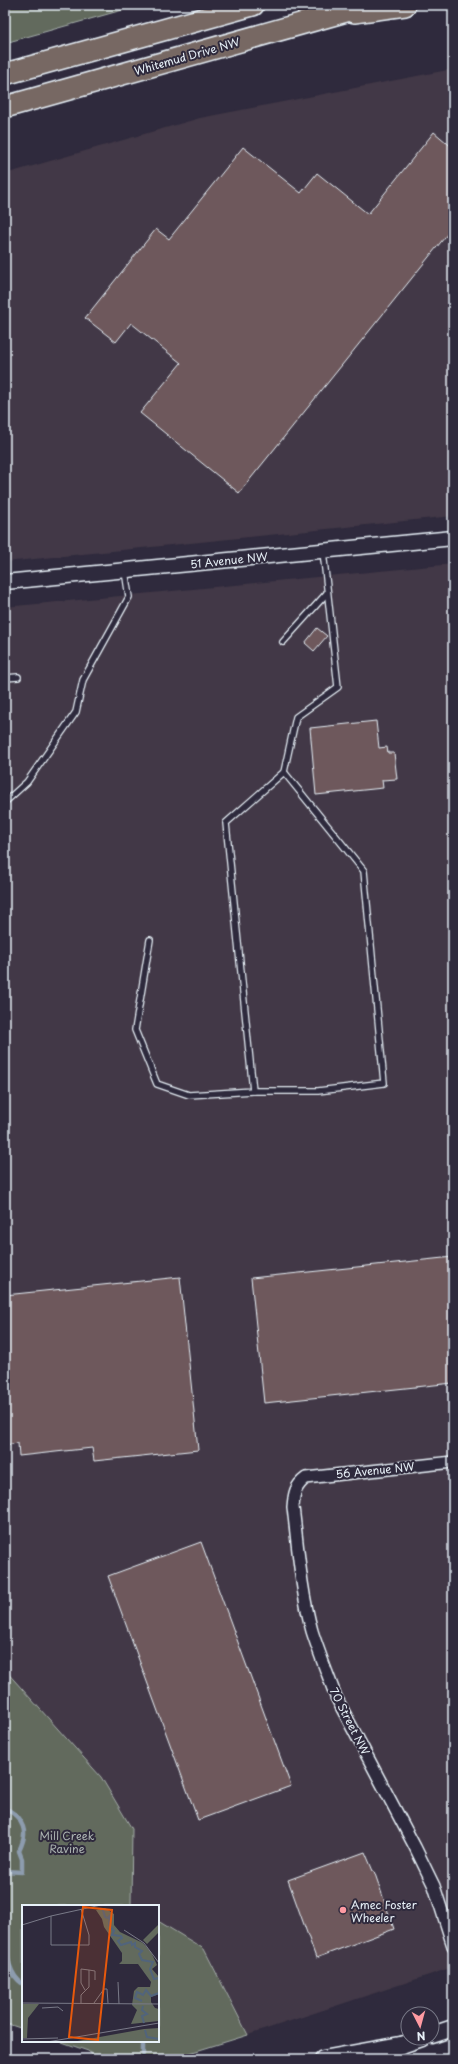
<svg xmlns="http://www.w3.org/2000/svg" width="458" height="2064" viewBox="0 0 458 2064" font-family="'Playpen Sans',sans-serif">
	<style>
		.built { fill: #423846 }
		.green { fill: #626a5d; stroke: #a5aeaa }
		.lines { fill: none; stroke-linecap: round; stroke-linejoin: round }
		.stream { stroke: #8d9cae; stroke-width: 4.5 }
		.building { fill: #6e595c; stroke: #e8f1f8 }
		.service-casing { stroke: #e8f1f8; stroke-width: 8 }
		.minor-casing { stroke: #e8f1f8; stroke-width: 14 }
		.tertiary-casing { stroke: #e8f1f8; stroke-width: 17 }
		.secondary-casing { stroke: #e8f1f8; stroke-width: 19 }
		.motorway-casing { stroke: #e8f1f8; stroke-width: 24 }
		.service { stroke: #2f2a3d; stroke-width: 5.5 }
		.minor { stroke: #2f2a3d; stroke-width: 11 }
		.tertiary { stroke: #2f2a3d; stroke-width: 14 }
		.secondary { stroke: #2f2a3d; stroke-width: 16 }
		.motorway { stroke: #776864; stroke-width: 21 }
		.poi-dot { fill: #ff9aa2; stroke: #2f2a3d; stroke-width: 1.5 }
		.labels { text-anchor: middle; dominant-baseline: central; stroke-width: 4; stroke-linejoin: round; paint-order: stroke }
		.street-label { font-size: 11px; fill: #e8f1f8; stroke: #2f2a3d }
		.park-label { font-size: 11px; fill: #acb4b2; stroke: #2f2a3d }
		.poi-label { font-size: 11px; fill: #e8f1f8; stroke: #2f2a3d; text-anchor: start }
		.inset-river { fill: none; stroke: #51647c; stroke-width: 2 }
		.inset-road { fill: none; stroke: #797a88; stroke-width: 1 }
		.view { fill: #e8590c; fill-opacity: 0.15; stroke: #e8590c; stroke-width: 2 }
		.inset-edge { fill: none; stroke: #e8f1f8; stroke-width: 2 }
	</style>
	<rect width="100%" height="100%" fill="#2f2a3d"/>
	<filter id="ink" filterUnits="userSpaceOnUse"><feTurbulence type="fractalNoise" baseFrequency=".025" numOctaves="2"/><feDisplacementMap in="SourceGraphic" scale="8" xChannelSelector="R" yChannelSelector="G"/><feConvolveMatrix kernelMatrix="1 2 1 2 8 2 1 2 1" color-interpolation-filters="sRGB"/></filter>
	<g filter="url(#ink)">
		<g class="built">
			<path d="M453,69V516L5,562V174L200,118Z"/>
			<path d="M453,564V1967L248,2035L204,1949L158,1921V1906L131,1904L132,1829L101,1777L5,1670V607Z"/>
		</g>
		<g class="green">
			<path d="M5,5H140L5,43Z"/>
			<path d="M5,1670L101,1777L132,1829L131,1904L134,1906H23V2029L5,2023Z"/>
			<path d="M158,1921L204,1949L248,2035L170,2059H97L88,2051L59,2041H158Z"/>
		</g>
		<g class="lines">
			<g class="stream">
				<path d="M5,1809C11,1810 14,1814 18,1818C27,1830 25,1838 19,1851L22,1859V1872L5,1871"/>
				<path d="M5,1934C7,1951 7,1974 23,1984"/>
				<path d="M143,2041V2054"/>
			</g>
		</g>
		<g class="building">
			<path d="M434,132L453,148V227L239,493L140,413L181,363L131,323L116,342L85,318L156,229L169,239L243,147L301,193L317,173L368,214Z"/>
			<path d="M317,628L327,636L314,651L305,643Z"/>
			<path d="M376,721L379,748L387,747L388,753H394L397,779L382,780L383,788L316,795L310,728Z"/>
			<path d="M453,1257V1383L264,1403L251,1278Z"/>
			<path d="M180,1277L198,1450L94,1461L92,1448L19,1456L18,1443L5,1445V1295Z"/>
			<path d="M201,1542L291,1786L198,1820L108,1576Z"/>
			<path d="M365,1852L373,1871H374L394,1929L316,1958L288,1880Z"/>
		</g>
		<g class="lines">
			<g class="service-casing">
				<g id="service">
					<path d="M283,642L327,593"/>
					<path d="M5,678L18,677"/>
					<path d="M5,802L27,782L76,712L83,680L129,597L125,571"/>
					<path d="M150,940L135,1030L157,1084L189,1095L253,1091L226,823L284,772L296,717L338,687L323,551"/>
					<path d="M253,1091H318L384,1083L364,871L284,772"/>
				</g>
			</g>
			<g class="minor-casing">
				<path id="minor" d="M453,1462L306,1478C295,1486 294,1494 293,1507C298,1548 301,1591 312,1631C319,1653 328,1675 336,1697L415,1847L434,1886L453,1946"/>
			</g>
			<g class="tertiary-casing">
				<path id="tertiary" d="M5,582L453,538"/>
			</g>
			<g class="secondary-casing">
				<g id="secondary">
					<path d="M432,2035L453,2028"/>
					<path d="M390,2049L422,2038"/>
					<path d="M323,2059L400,2045"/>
				</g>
			</g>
			<g class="motorway-casing">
				<g id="motorway">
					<path d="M354,12L405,5"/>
					<path d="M5,74L253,5"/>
					<path d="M5,107L368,5"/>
				</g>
			</g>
			<use href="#service" class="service"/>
			<use href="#minor" class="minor"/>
			<use href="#tertiary" class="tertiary"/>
			<use href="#secondary" class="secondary"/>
			<use href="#motorway" class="motorway"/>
		</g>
	</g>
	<circle class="poi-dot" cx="343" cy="1910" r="4"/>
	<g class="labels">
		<g class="street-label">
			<text transform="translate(187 56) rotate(-16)">Whitemud Drive NW</text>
			<text transform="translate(229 560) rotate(-6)">51 Avenue NW</text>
			<text transform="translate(375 1470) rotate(-6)">56 Avenue NW</text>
			<text transform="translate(350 1721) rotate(63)">70 Street NW</text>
		</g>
		<g class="park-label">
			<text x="67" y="1835">Mill Creek<tspan x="67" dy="13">Ravine</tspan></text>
		</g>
		<g class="poi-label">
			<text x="351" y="1904">Amec Foster<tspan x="351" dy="13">Wheeler</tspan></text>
		</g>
	</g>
	<g transform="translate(22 1905)">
		<rect width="137" height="137" fill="#2f2a3d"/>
		<path d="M83,3L92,9V20L98,27L121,38L129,47L135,60L130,64L137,72V89L129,92V97L133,103L137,104V116L109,119L115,105L110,100L112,86L116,82H128L129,77L116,59H97L100,56V48L82,22L80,14L74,5ZM137,19V27L125,39L121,35ZM0,99H17L6,113L5,133H0ZM137,123V137H50L122,124Z" fill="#626a5d"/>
		<path class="inset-river" d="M81,5L83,12L86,13L88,10L87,20L92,26L90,30L99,31L100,33L96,36L99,40L109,37L110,40L113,38V42L120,46L117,49L120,55L131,57L128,64L132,74L137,73M120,96L113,93L115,87L121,90L124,85L129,91L137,88M121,101L120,105L125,109L120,111L122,118M123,125L125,132L137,134"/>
		<path class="inset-road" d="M29,11V40H67V30L59,4M0,20L29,11L79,0M102,25L122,38L137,58M96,77L97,99M63,85L59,78V64L67,65M0,98L137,99M59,98V90L67,82V65L73,66V75M72,98L82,84H85L86,98M20,103L36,102L41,106M0,134L36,133M25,137L137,118"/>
		<path class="view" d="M61,2L90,5L76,135L47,132Z"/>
		<rect width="137" height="137" class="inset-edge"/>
	</g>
	<rect width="458" height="2064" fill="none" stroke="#2f2a3d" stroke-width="20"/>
	<rect x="10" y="10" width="438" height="2044" fill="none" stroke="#e8f1f8" stroke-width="1.5" filter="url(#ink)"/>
	<g transform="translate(420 2026) rotate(174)"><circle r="19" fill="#2f2a3d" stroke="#797a88"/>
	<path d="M0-3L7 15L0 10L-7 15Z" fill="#ff9aa2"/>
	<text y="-6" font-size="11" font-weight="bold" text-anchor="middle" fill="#e8f1f8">N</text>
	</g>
</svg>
